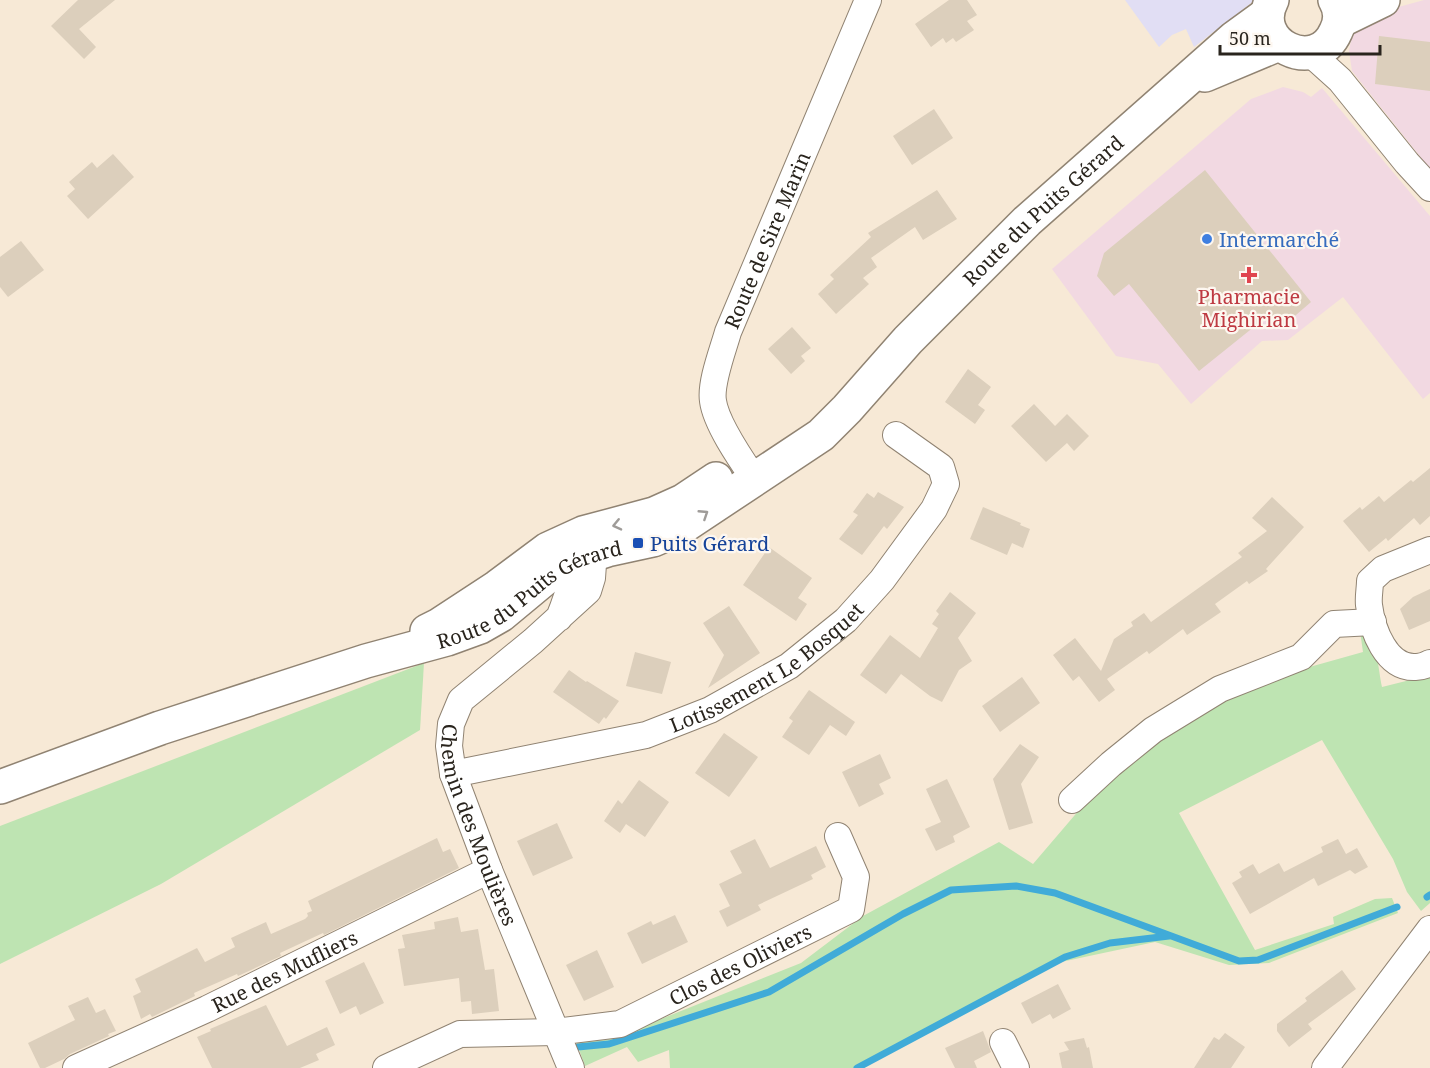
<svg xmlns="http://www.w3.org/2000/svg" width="1430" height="1068" viewBox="0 0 1430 1068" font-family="'Noto Serif',serif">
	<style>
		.commercial { fill: #f2d9e2 }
		.industrial { fill: #e1def4 }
		.green { fill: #bee4b2 }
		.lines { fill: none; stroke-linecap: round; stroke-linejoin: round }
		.stream { stroke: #40abd8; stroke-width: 7 }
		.building { fill: #dccfbc }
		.minor-casing { stroke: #908372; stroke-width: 28 }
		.secondary-casing { stroke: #908372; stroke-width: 36 }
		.minor { stroke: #fff; stroke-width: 26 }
		.secondary { stroke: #fff; stroke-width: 33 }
		.oneway { stroke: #9f9c99 }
		.shop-dot { fill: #3f7fe0; stroke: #fdf7f0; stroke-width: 2 }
		.health-dot { fill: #e0444e; stroke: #fdf7f0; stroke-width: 2 }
		.transit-dot { fill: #1a4fb4; stroke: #fdf7f0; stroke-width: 2 }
		.labels { text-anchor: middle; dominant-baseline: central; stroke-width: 4.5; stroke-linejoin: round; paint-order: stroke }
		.street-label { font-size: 20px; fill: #29241d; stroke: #fdf7f0 }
		.shop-label { font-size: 20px; fill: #366cbe; stroke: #fdf7f0; text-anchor: start }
		.health-label { font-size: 20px; fill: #be3a42; stroke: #fdf7f0 }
		.transit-label { font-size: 20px; fill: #164399; stroke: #fdf7f0; text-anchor: start }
	</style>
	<rect width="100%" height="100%" fill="#f7e9d6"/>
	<g class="commercial">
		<path d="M1424,0H1430V169L1352,71L1349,51L1352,35L1377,13Z"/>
		<path d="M1283,87L1303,92L1311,97L1322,88L1430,216V393L1423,399L1343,297L1288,340L1262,341L1191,404L1158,364L1116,356L1052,269L1251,99Z"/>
	</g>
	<path class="industrial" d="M1125,0H1255L1194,47L1186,29L1172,35L1159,47Z"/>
	<g class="green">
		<path d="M1360,631C1378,641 1378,668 1382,687L1430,675V903L1421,911L1407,892L1393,859L1322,740L1179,813L1255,950L1334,924L1333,917L1375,899L1392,898L1398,913L1269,963L1229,965L1155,942L1061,962L861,1068H670L669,1050L638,1062L627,1047L585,1066L576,1041L611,1039L801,963L863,916L999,842L1033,864L1080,809L1120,768L1180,724L1274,677L1363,652Z"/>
		<path d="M424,663L420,730L161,884L0,964V826Z"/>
	</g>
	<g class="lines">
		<g class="stream">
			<path d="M1427,897L1430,895"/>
			<path d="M578,1047L609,1044L769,992L903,914L951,890L1016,886L1055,893L1239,961L1258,960L1397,907"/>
			<path d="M857,1068L1065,957L1110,943L1169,936"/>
		</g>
	</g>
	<g class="building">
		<path d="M78,0H115L79,29L96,47L84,59L51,26Z"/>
		<path d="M949,0H967L977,15L967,21L974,30L956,42L953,38L946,43L943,38L931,47L915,24Z"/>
		<path d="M1379,36L1430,42V91L1375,84Z"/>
		<path d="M934,109L953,138L912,165L893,136Z"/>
		<path d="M113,154L134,177L88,219L67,196L75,189L69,182L92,162L97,168Z"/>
		<path d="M1205,170L1311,302L1281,328L1270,314L1199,371L1129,284L1114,296L1097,276L1104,253Z"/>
		<path d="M937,190L957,219L923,240L915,227L871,258L877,267L863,278L869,284L836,314L818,294L834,279L830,275L871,237L868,233Z"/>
		<path d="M21,241L44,270L8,297L0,287V257Z"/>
		<path d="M792,327L811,348L801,356L805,361L791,374L768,349Z"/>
		<path d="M968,369L991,387L978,405L985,410L975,424L945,402Z"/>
		<path d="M1034,404L1055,426L1067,414L1089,436L1074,451L1067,443L1046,462L1011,426Z"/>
		<path d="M1430,468V516L1420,525L1414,518L1388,541L1386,538L1369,552L1343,521L1360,507L1362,510L1379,496L1384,502L1411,480L1413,482Z"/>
		<path d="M878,492L904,507L887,529L884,526L862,555L839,539L858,515L853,512L867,493L874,498Z"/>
		<path d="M1272,497L1304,527L1266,569L1268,571L1249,584L1247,581L1215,604L1221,612L1187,635L1183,629L1149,654L1147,651L1107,679L1115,690L1099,702L1079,676L1073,681L1053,655L1075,638L1101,671L1114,639L1133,626L1131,622L1144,613L1151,622L1242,557L1238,553L1267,531L1252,518Z"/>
		<path d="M983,507L1021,523L1020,525L1030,529L1023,548L1012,543L1007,555L970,539Z"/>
		<path d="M769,547L812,578L798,598L807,604L796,621L743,585Z"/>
		<path d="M1430,589V621L1409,630L1400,609L1413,597Z"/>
		<path d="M950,592L976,613L958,638L972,661L959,670L942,702L930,696L901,674L886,694L860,675L890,635L920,658L938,628L932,624L939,614L936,611Z"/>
		<path d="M729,606L760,653L708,688L724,655L703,623Z"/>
		<path d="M635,652L671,662L662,694L626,686Z"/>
		<path d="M569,670L586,682L587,681L619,701L606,719L604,717L599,724L553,692Z"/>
		<path d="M1022,677L1040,703L1000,732L982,706Z"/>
		<path d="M809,690L855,722L846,736L830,725L809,755L782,737L793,721L789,718Z"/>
		<path d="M724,733L758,757L729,797L695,773Z"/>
		<path d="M1020,744L1039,757L1021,784L1033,823L1009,830L993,779Z"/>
		<path d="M880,754L891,778L879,784L884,794L859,807L842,772Z"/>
		<path d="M947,779L970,827L953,836L955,842L936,851L925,829L941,822L926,789Z"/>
		<path d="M639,780L669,802L645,837L626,824L620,833L604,821L618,800L622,804Z"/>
		<path d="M557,823L573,858L533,876L517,841Z"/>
		<path d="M437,838L443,852L450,849L459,868L324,935L323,933L280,953L281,956L238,976L237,974L194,993L195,996L152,1017L150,1014L141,1019L133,996L141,992L135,979L197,948L205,962L235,947L231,938L266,922L271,934L305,919L308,916L307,913L312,911L308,901Z"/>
		<path d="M755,839L770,868L816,846L826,867L811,875L813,879L758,905L761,910L727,927L719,911L730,906L719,884L742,873L730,851Z"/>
		<path d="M1338,839L1346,854L1357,848L1368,867L1355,874L1350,870L1318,886L1314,878L1250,914L1232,883L1242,877L1239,872L1253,864L1259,874L1279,863L1284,872L1323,852L1321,847Z"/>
		<path d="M675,915L688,942L642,964L627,933L651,921L653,925Z"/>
		<path d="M458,917L461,932L478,929L485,970L494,969L499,1011L472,1014L471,1001L461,1002L459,978L404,986L398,949L405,948L402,935L435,929L434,922Z"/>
		<path d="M597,950L614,987L584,1001L566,965Z"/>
		<path d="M364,962L384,1003L360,1015L356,1006L340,1014L325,981Z"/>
		<path d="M1342,970L1356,989L1308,1024L1312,1029L1289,1047L1277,1031V1024L1307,1001L1305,998Z"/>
		<path d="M1058,984L1071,1009L1053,1019L1050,1014L1032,1024L1021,1003Z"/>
		<path d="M88,997L96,1013L105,1009L116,1031L108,1034L109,1036L70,1054L64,1059L45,1068H40L28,1043L75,1020L68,1006Z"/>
		<path d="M266,1005L287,1046L327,1027L335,1045L316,1054L319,1060L300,1068H212L197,1037L211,1031L210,1029Z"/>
		<path d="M983,1031L991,1052L974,1061L977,1068H955L945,1048Z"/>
		<path d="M1225,1033L1245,1047L1231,1068H1194L1214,1037L1219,1040Z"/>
		<path d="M1084,1038L1087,1048L1089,1047L1093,1068H1062L1059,1053L1069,1050L1064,1042Z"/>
	</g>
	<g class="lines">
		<g class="minor-casing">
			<g id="minor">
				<path d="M1310,53L1340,80L1407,163L1430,188"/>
				<path id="s1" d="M755,480C742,461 716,424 713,401C710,383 723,350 728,332L868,0"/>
				<path d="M1430,550L1383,569L1370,581C1370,589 1368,597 1369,605C1372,629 1386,669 1416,667C1420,667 1426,665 1430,663"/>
				<path id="s2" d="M559,618C571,588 576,568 577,536L585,545L593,564L592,578L588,591L533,641L461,700L451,724L449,746L453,774L489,870L571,1068"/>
				<path id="s3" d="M453,774L646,735L710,710L789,666L846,620L882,580L934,509L946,484L941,467L896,435"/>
				<path d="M1072,800L1111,764L1153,730L1220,689L1301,657L1334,624L1373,622"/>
				<path d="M1003,1042L1016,1068"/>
				<path id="s4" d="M76,1068L207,1009L489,870"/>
				<path id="s5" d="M386,1068L460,1034L555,1032L620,1024L851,909L856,877L838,836"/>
				<path d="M1325,1068L1430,929"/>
			</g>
		</g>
		<g class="secondary-casing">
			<g id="secondary">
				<path d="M1272,0C1249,43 1316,77 1336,31C1341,21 1341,10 1335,0"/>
				<path d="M1340,21L1383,0"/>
				<path d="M1205,75L1279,44"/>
				<path d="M427,631L439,625L497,587L548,549L583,533L654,514L683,501L716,479"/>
				<path id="s6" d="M0,787L160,728L366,661L447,639L480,627L501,615L548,576L576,560L607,550L653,540L681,528L821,435L847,409L908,340L1027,221L1234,38L1267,14"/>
			</g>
		</g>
		<use href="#minor" class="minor"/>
		<use href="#secondary" class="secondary"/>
	</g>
	<defs><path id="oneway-chevron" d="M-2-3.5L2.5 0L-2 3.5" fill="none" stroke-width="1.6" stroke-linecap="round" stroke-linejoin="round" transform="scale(1.5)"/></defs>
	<g class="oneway">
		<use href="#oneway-chevron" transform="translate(704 514) rotate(-33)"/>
		<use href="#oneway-chevron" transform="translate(617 525) rotate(167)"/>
	</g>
	<circle class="shop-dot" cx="1207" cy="239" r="6"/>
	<path class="health-dot" d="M1246 266h6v6h6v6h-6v6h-6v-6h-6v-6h6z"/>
	<rect class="transit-dot" x="632" y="537" width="12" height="12" rx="3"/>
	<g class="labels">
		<g class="street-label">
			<text stroke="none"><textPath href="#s6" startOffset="1218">Route du Puits Gérard</textPath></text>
			<text stroke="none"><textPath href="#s1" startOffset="261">Route de Sire Marin</textPath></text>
			<text stroke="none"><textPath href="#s6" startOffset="566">Route du Puits Gérard</textPath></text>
			<text stroke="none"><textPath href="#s3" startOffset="336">Lotissement Le Bosquet</textPath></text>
			<text stroke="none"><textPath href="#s2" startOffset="444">Chemin des Moulières</textPath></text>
			<text stroke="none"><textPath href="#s5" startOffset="376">Clos des Oliviers</textPath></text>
			<text stroke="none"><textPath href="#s4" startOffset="230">Rue des Mufliers</textPath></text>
		</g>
		<g class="shop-label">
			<text x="1219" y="239">Intermarché</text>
		</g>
		<g class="health-label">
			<text x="1249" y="296">Pharmacie<tspan x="1249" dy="23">Mighirian</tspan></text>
		</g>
		<g class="transit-label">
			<text x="650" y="543">Puits Gérard</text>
		</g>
	</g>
	<path d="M1220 45v9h160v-9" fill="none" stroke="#29241d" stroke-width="3"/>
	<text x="1229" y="45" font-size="18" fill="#29241d" stroke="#fdf7f0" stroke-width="4.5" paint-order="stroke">50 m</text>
</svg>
